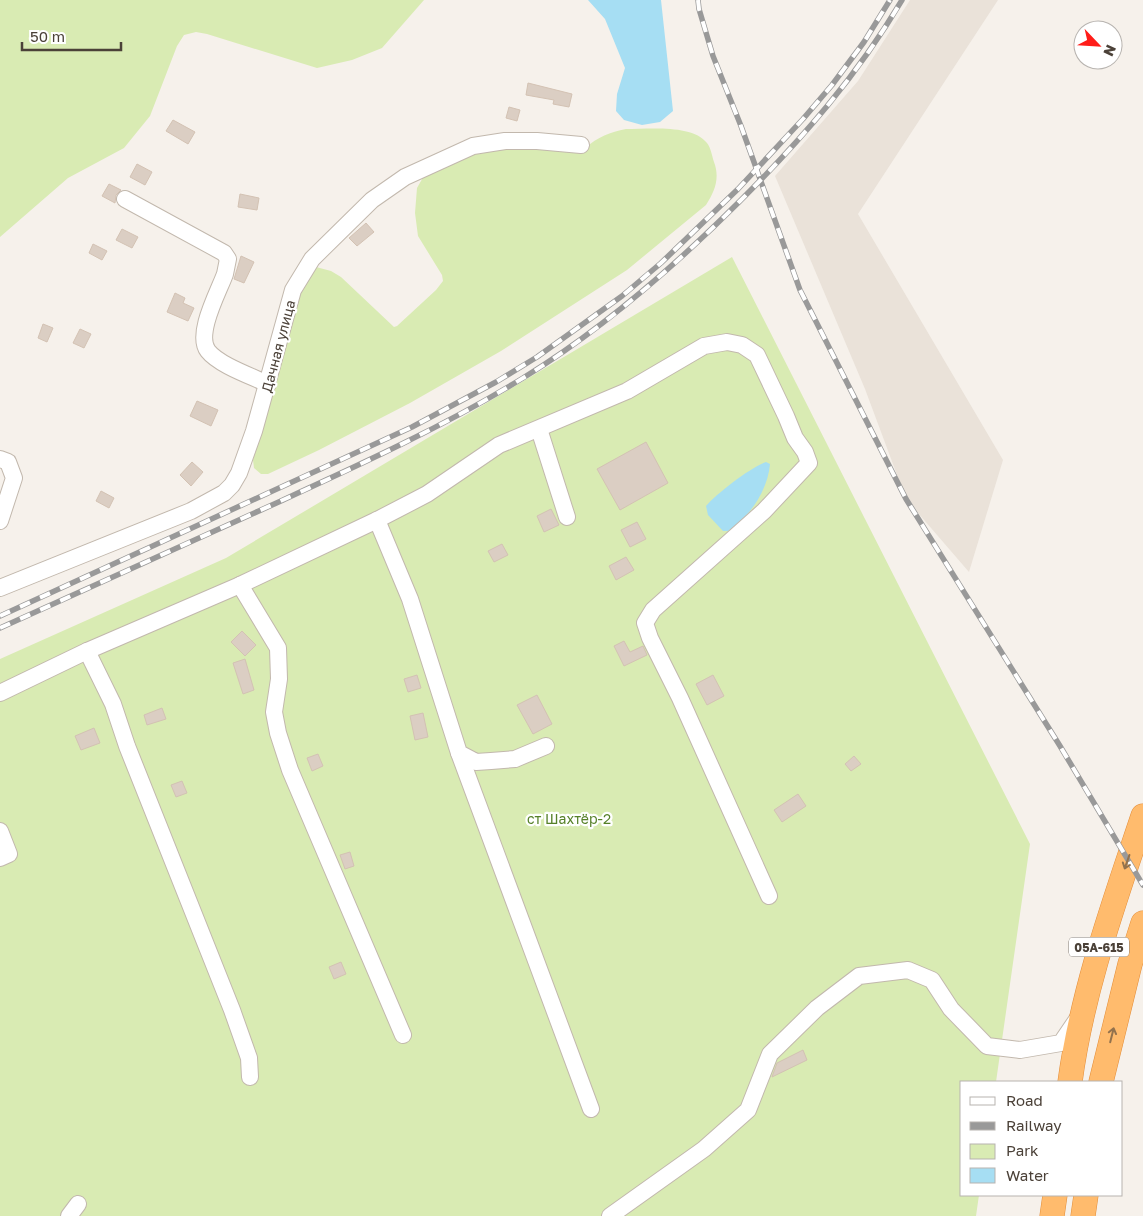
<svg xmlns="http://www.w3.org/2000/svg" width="1143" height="1216" viewBox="0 0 1143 1216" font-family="'Golos Text',sans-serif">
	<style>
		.residential { fill: #eae2d9 }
		.green { fill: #d9ebb3 }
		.water { fill: #a6def3 }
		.building { fill: #dbcec3; stroke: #d3c2b3 }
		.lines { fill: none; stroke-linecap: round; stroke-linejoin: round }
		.minor-casing { stroke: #c2b8ad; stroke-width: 18 }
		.highway-casing { stroke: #e38d38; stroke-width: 25 }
		.minor { stroke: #fff; stroke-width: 16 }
		.highway { stroke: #ffbb6d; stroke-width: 24 }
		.rail-casing { stroke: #999; stroke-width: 5.5 }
		.rail { stroke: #fff; stroke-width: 4; stroke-dasharray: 11; stroke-linecap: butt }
		.oneway { stroke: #93724d }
		.labels { text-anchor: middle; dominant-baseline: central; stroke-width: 4.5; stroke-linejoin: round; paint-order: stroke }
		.shield { fill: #fff; stroke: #817a74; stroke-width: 1 }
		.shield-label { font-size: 12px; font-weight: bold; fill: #4b4138 }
		.street-label { font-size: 14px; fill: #4b4138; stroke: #fff }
		.park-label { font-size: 14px; fill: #558028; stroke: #fff }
	</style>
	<rect width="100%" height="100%" fill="#f6f1eb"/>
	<path class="residential" d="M910,0H998L858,214L1003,460L969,572L906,499L865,389L775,176L858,81Z"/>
	<g class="green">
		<path d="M0,0H424L382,48L352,60L317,68L207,34L196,32L184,35L177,46L150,116L124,148L68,178L0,237Z"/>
		<path d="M626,129C648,129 693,124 707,143C711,148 712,156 714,162C720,178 715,191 706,205L627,270L501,351L410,403L319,450L268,474H261L254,468L253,460L301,289L316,267L331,271L341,277L394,327L397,326L436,290L443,281L442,275L418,236L415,213L417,188L425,174L479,152L512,146L585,148C598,137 610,132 626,129Z"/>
		<path d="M732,257L1030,844L996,1082H962V1195H979L976,1216H0V659L226,558Z"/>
	</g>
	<g class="water">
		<path d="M588,0H661L673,111L660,122L642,125L624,120L616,111L617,94L625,68L605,19Z"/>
		<path d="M766,462L770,464C768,490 749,518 728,531H723L708,515L706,506C716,494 751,467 766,462Z"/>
	</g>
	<g class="building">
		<path d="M528,83L572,94L569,107L553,104L554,100L526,95Z"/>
		<path d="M509,107L520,110L517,121L506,118Z"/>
		<path d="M173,120L195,132L188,144L166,131Z"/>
		<path d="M137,164L152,172L145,185L130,177Z"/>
		<path d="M109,184L121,190L116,195L115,203L102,196Z"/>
		<path d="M240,194L259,198L257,210L238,207Z"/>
		<path d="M366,223L374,232L357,246L349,238Z"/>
		<path d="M122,229L138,237L132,248L116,240Z"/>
		<path d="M93,244L107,251L102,260L89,253Z"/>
		<path d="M241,256L254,262L244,283L234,279Z"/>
		<path d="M175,293L185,298L183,303L194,308L188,321L167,312Z"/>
		<path d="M43,324L53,328L47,342L38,338Z"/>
		<path d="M80,329L91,334L84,348L73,343Z"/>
		<path d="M197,401L218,410L211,426L190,416Z"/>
		<path d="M646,442L668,483L620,510L597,469Z"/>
		<path d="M192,462L203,472L191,486L180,475Z"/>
		<path d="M101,491L114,498L109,508L96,501Z"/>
		<path d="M551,509L559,525L544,532L537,516Z"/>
		<path d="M637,522L646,539L630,547L621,530Z"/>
		<path d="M502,544L508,555L494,562L488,551Z"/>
		<path d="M626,557L634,570L616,580L609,566Z"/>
		<path d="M242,631L256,645L245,656L231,642Z"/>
		<path d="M624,641L630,652L643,646L647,655L624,666L614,646Z"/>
		<path d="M245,659L254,690L243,694L233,663Z"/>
		<path d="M417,675L421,688L408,692L404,679Z"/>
		<path d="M713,675L724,696L707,705L696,684Z"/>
		<path d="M537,695L552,724L533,734L517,705Z"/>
		<path d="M162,708L166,719L147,725L144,715Z"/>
		<path d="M423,713L428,737L415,740L410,716Z"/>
		<path d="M94,728L100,743L81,750L75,736Z"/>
		<path d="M318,754L323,766L312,771L307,758Z"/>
		<path d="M854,756L861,764L851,771L845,764Z"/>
		<path d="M182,781L187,793L176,797L171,785Z"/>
		<path d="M798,794L806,806L782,822L774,810Z"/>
		<path d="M350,852L354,866L345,869L340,855Z"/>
		<path d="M341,962L346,974L334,979L329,967Z"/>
		<path d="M803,1050L807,1060L772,1077L777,1063Z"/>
	</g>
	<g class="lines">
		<g class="minor-casing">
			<g id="minor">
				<path d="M125,199L224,253L228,259C227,264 226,269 225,274C219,291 195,334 208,351C219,365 251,376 268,384"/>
				<path d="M539,429L567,517"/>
				<path d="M0,459L8,462L14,478L0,521"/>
				<path d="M377,520L410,599L459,753L476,762L491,761L515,759L546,746"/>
				<path d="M240,585L278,648L279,679L274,712L278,733L290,770L403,1035"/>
				<path d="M0,588L191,511L224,493L232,485L239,473L254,431L293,290L312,259L372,200L405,177L473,146L505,141H537L581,145"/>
				<path d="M87,651L113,704L127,746L232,1010L249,1058L250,1077"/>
				<path d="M0,693L87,651L240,585L377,520L427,494L499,445L627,391L704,346L727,342L742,345L757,355L786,416L795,438L805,452L809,463L764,511L653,610L645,623L650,638L680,698L769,896"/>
				<path d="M459,753L591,1109"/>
				<path d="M0,831L9,854L0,858"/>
				<path d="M69,1216L78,1204"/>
				<path d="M610,1216L704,1149L748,1110L770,1054L817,1008L859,976L908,970L932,980L951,1009L987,1046L1020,1050L1061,1043L1078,1018"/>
			</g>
		</g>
		<g class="highway-casing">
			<g id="highway">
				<path d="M1070,1082C1082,991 1114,903 1143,816"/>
				<path d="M1101,1082L1130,964L1143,923"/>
				<path d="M1052,1216L1055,1195"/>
				<path d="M1083,1216L1086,1195"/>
			</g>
		</g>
		<use href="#minor" class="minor"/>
		<use href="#highway" class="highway"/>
		<g class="rail-casing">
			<g id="rail">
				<path d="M698,0L699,9L713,56L741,126L800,290L906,499L1060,746L1143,885"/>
				<path d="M0,616L412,427L496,382L537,357L622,296L661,263L738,189L803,119L832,85L864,42L890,0"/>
				<path d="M0,628C91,587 181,546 272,505C357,466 443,427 523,378C603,329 674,267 740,201C802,139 857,76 902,0"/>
			</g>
		</g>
		<use href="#rail" class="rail"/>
	</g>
	<defs><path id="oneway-shaft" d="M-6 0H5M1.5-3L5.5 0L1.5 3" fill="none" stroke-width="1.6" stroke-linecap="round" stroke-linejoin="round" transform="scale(1.25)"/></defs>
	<g class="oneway">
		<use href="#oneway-shaft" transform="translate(1127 862) rotate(109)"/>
		<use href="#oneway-shaft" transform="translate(1112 1035) rotate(-76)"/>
	</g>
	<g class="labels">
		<rect class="shield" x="1069" y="937.5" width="60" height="19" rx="4"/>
		<g class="shield-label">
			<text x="1099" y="947">05А-615</text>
		</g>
		<g class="street-label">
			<text transform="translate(278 346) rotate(-75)">Дачная улица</text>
		</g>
		<g class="park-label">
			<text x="569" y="818">ст Шахтёр-2</text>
		</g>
	</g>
	<rect x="960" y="1081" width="162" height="115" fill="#ffffff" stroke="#b7b3af"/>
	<rect x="970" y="1097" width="25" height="8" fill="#ffffff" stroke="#b7b3af"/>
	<text x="1006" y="1106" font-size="15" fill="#4b4138">Road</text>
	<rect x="970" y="1122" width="25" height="8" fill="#999999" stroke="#b7b3af"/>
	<text x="1006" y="1131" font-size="15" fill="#4b4138">Railway</text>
	<rect x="970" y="1144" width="25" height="15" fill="#d9ebb3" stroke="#b7b3af"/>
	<text x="1006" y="1156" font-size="15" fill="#4b4138">Park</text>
	<rect x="970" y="1168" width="25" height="15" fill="#a6def3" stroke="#b7b3af"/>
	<text x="1006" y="1181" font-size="15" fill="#4b4138">Water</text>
	<g transform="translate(1098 45) rotate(115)"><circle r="24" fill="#ffffff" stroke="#b7b3af"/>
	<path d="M0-4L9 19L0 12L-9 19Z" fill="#ff1d19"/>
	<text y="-8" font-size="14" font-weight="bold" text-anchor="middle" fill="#4b4138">N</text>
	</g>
	<path d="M22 42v8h99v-8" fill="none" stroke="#4b4138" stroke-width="2.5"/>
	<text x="30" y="42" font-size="15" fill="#4b4138" stroke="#ffffff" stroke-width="4" paint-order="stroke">50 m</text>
</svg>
